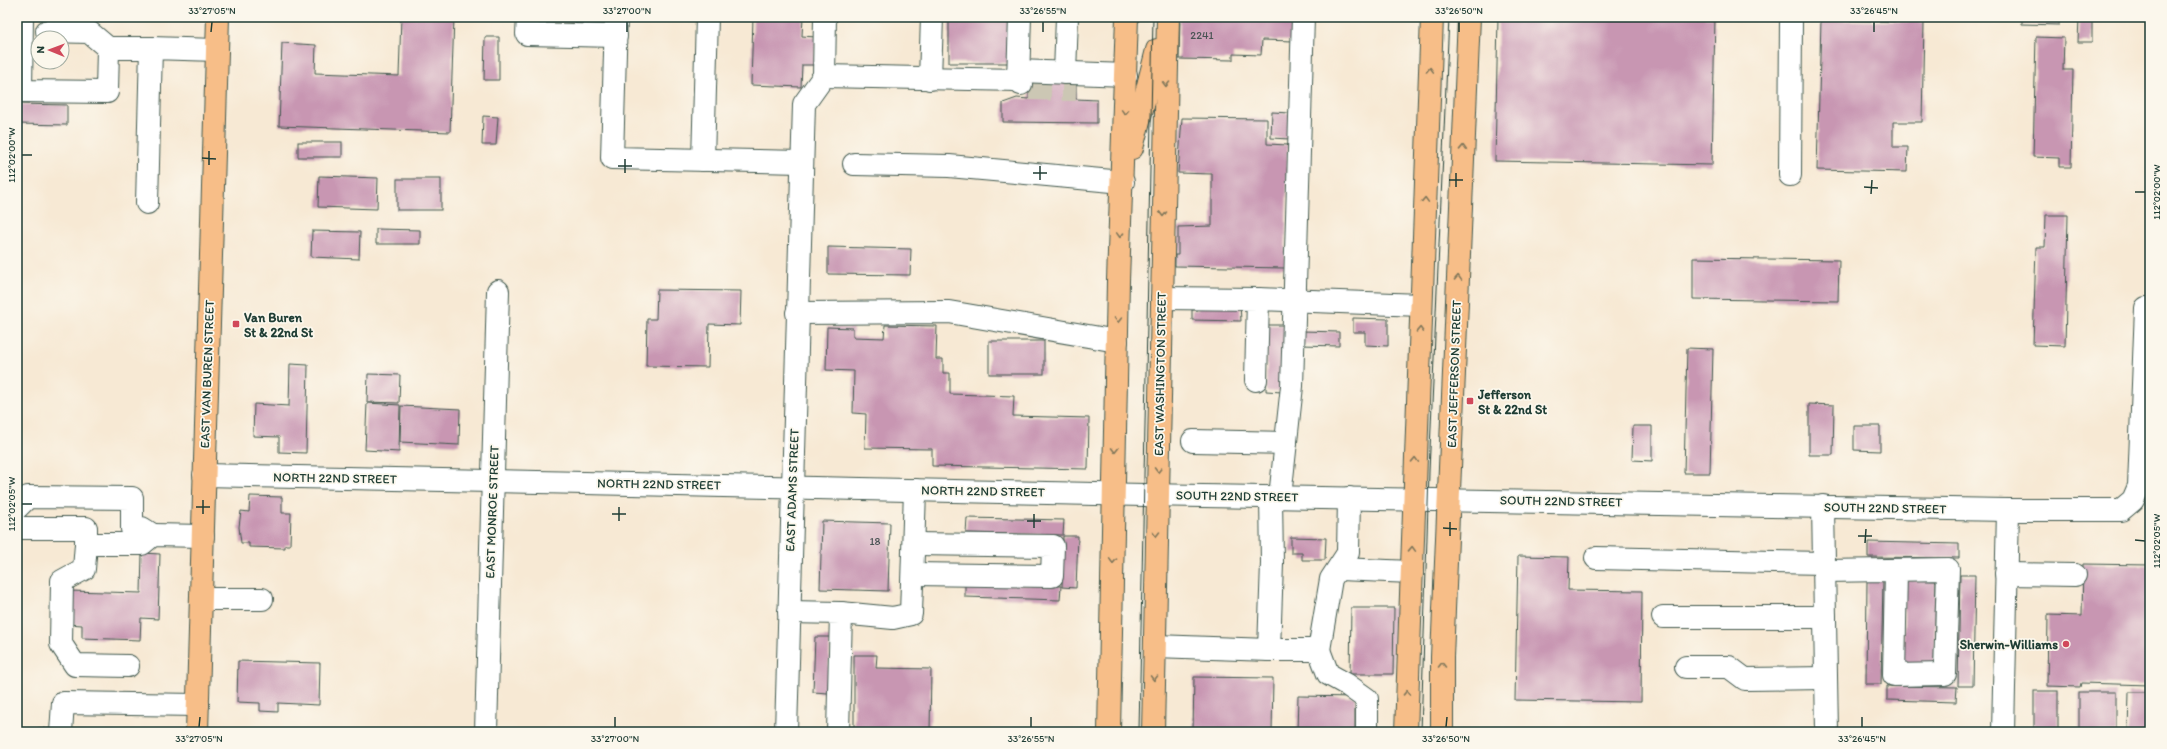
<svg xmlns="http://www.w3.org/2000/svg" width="2167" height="749" viewBox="0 0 2167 749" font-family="Itim,sans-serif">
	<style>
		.building { fill: #c896b2 }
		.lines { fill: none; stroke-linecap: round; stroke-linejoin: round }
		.minor-tunnel { stroke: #ccc7b4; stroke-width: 22; stroke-dasharray: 22 11; stroke-linecap: butt }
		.minor-casing { stroke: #3f574c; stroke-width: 24 }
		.major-casing { stroke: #3f574c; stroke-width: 24 }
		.minor { stroke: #fff; stroke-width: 22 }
		.major { stroke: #f7be88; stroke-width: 22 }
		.tram { stroke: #1f3d34; stroke-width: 1 }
		.oneway { stroke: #80775a }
		.ticks { fill: none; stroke: #1f3d34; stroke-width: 1.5 }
		.poi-dot { fill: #d1495b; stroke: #fbf7ec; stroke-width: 1.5 }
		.labels { text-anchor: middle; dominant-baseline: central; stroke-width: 3.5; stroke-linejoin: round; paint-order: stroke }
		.number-label { font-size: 11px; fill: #495354 }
		.poi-label { font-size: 13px; font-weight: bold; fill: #1f3d34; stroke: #fbf7ec; text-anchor: start }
		.street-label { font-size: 13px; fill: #1f3d34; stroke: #fbf7ec }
		.neatline { fill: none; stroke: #1f3d34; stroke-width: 1.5 }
		.ticks-label { font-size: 10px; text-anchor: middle; fill: #1f3d34 }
	</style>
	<rect width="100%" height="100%" fill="#fbf7ec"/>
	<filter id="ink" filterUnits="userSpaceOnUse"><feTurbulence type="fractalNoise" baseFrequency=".025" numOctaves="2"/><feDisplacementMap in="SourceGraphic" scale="8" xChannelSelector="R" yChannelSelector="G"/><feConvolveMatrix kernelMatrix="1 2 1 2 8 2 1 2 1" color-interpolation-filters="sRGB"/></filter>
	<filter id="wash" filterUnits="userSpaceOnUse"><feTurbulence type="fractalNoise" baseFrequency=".012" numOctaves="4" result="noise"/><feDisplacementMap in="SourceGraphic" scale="16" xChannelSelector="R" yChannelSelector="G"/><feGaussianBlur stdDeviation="0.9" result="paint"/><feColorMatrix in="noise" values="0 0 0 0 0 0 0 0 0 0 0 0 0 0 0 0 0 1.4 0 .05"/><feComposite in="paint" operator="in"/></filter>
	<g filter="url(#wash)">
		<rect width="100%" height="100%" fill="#f7e9d4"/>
		<g id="blocks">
			<g class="building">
				<path d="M401,17H454L450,132L279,126L282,43L316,45L315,73L399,76Z"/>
				<path d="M542,17H585V22L542,21Z"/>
				<path d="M753,17H803L802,36L816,37L815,65H802L801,87L751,85Z"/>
				<path d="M949,17H1012L1011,63H949Z"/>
				<path d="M1198,17H1248V19L1294,20V41L1262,40L1261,55L1233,54V60L1179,59L1180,18Z"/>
				<path d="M1498,17H1715L1712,165L1495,161Z"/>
				<path d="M2022,17H2059V25L2022,24Z"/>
				<path d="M2079,17H2092V42H2078Z"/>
				<path d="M1821,20L1924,22L1922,122H1893V147H1908L1907,172L1817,170Z"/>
				<path d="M485,37H499V80H484Z"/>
				<path d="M2036,37L2064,38L2063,70H2073L2071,167H2059V158L2033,157Z"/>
				<path d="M1029,79L1076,80V99L1097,100V123L1003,122V103L1017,98L1029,99Z"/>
				<path d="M17,104L67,105V125L17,124Z"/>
				<path d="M1272,112L1290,113L1289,139L1271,138Z"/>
				<path d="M483,116L498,117L496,145H482Z"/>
				<path d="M1182,118L1267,119V144L1288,145L1285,268L1175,266V255H1178V227L1212,226V174L1178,173Z"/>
				<rect x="298" y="142" width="44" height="15"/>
				<path d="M319,176L378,178L377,209L318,207Z"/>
				<rect x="397" y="179" width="44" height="31"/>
				<path d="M2046,215H2068L2065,346L2033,345L2036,247H2045Z"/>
				<path d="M376,229L420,230V244H376Z"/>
				<path d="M312,231L360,232L359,259L311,257Z"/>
				<path d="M828,247L911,249L910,275L828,274Z"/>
				<path d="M1693,258L1839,260L1838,301L1693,299Z"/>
				<path d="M657,290L741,291L740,325L709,324L708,367L646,366L647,319H656Z"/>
				<path d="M1198,303L1240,304L1241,321L1192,320V310H1198Z"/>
				<path d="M1353,318L1388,319V346L1365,345V332H1353Z"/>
				<path d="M885,325L937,326L936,359H943V373H950V394L1014,396L1013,416L1089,418L1088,469L932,466V449L865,448L866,414L853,413L854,371L826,370L827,327L853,328V337L884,338Z"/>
				<path d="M1268,325H1285L1282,392L1266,391Z"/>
				<path d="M1302,331L1339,332V346L1301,345Z"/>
				<rect x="989" y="341" width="55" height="33"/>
				<path d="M1687,348L1713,349L1710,473H1684Z"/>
				<path d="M290,364L308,365L306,453L279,452V437L253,436L254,404L289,406Z"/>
				<path d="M368,374L400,375L399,403L367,402Z"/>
				<path d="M367,403L400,405L399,452L365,450Z"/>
				<path d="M1809,404L1834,405L1833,455H1809Z"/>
				<path d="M401,406L460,409L459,445L400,442Z"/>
				<path d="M1633,426H1652V461L1632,460Z"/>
				<path d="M1854,426H1880V451L1854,450Z"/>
				<path d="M250,496L282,497V513H291L290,545H285V548L249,547V543H241L239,527L241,511L249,512Z"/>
				<path d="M967,518L1064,520L1063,535L966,533Z"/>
				<path d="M822,521L890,523L888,591L820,589Z"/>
				<path d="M1063,536H1078L1076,588L1062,587Z"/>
				<path d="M1291,537L1326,538L1325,560H1302V553H1291Z"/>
				<path d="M1868,542L1959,544V558L1868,557Z"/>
				<path d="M142,553L160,554L158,619L141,618L140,640L82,638V625L68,624L69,591L141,593Z"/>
				<path d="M1518,556L1569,557L1568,590L1642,591L1641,702L1515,700Z"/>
				<path d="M2083,564L2150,565V685L2081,683L2080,687L2047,686L2048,615L2082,616Z"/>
				<path d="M1960,575H1975L1973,686H1958Z"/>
				<path d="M1867,579H1883L1881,684H1866Z"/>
				<path d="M1905,580L1936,581L1934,666L1903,665Z"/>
				<path d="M965,583L1061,586L1060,600L965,597Z"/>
				<path d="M1351,608H1394L1393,674H1350Z"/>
				<path d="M815,637H830L828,693L813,692Z"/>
				<path d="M854,655H877L876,668L931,669L930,732H854Z"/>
				<path d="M238,661L320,663L319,705L278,703V712L260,711V703L237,702Z"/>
				<path d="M1194,677L1273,678L1272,732H1193Z"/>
				<path d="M1887,686L1957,687L1956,702L1887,700Z"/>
				<rect x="2034" y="691" width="24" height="41"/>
				<rect x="2079" y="692" width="37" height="40"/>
				<path d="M2129,692H2150V732H2128Z"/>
				<path d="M1298,696L1355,697V732H1297Z"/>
				<path d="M38,728L55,729V732H17V730L38,731Z"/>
			</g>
		</g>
	</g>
	<g filter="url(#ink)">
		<use href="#blocks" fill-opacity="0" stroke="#3f574c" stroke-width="1"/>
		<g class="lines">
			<path class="minor-tunnel" d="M1029,89L1076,90"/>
			<g class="minor-casing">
				<g id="minor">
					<path d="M22,17L21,91L107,92L108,48H151"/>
					<path d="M528,17L527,34L616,36"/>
					<path d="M616,17L612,158L801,162"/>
					<path d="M1020,17L1018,80L1021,84"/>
					<path d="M47,31L89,32L108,48"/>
					<path d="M1018,71L1126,75"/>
					<path d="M1065,73L1067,17"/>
					<path d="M824,76L1018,80"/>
					<path d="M930,79L932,17"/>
					<path d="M703,160L707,17"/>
					<path d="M854,164L949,166L1123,182"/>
					<path d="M1790,175L1791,17"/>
					<path d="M147,203L151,48L217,50"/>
					<path d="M1162,298L1258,299L1256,380"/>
					<path d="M1258,299L1421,305"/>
					<path d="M797,313L949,312L1117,341"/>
					<path d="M1193,441L1286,443"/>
					<path d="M204,475L1144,495L2008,510H2121L2133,500L2139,486L2146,308"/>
					<path d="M1280,497L1292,386L1303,17"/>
					<path d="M1823,506L1827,732"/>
					<path d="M17,508L28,497L132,498V529L142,528L153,535"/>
					<path d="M17,528H86V544"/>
					<path d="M1596,558L1824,563"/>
					<path d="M1339,569L1412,572"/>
					<path d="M1825,571L1948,569L1945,674L1894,675L1896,571"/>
					<path d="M913,574L1052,576L1053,546L914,544"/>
					<path d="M2006,574L2075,575"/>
					<path d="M201,599H262"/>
					<path d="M789,612L841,613L838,732"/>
					<path d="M841,613L893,618L911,614L915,490"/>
					<path d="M1663,617H1825"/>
					<path d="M1155,646L1269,650L1272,563L1271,497"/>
					<path d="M1269,650H1319L1331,579L1348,553L1349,498"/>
					<path d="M1319,650L1328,674L1346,684L1367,699V732"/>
					<path d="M128,666L75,665L61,644L62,581L84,569L86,544H142L153,535L203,536"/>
					<path d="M1686,667H1729L1745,679L1826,678"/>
					<path d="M61,732L63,703L198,705"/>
					<path d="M486,732L498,291"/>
					<path d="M786,732L804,104L824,76L825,17"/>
					<path d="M2003,732L2008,510"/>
				</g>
			</g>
			<g class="major-casing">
				<g id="major">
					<path d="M1132,148L1157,50"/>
					<path d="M197,732L218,17"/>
					<path d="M1109,732L1118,281L1127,17"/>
					<path d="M1153,732L1168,17"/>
					<path d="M1406,732L1432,17"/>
					<path d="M1442,732V657L1469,17"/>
				</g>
			</g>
			<use href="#minor" class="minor"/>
			<use href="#major" class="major"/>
			<g class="tram">
				<path d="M1139,732L1153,17"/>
				<path d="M1421,732L1429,472L1449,17"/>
			</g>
		</g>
		<defs><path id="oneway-chevron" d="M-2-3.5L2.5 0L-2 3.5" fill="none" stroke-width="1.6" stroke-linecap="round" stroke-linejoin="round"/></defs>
		<g class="oneway">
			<use href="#oneway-chevron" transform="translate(1430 70) rotate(-88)"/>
			<use href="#oneway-chevron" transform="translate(1166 84) rotate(91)"/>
			<use href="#oneway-chevron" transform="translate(1125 112) rotate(92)"/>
			<use href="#oneway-chevron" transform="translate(1463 148) rotate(-88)"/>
			<use href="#oneway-chevron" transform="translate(1425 200) rotate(-88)"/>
			<use href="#oneway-chevron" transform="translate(1163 214) rotate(91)"/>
			<use href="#oneway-chevron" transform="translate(1120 235) rotate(92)"/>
			<use href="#oneway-chevron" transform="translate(1458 278) rotate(-88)"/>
			<use href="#oneway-chevron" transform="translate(1118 320) rotate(91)"/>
			<use href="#oneway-chevron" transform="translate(1420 330) rotate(-88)"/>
			<use href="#oneway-chevron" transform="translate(1115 450) rotate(91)"/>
			<use href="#oneway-chevron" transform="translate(1415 460) rotate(-88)"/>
			<use href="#oneway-chevron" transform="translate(1158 470) rotate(91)"/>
			<use href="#oneway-chevron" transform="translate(1156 534) rotate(91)"/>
			<use href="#oneway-chevron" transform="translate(1412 549) rotate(-88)"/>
			<use href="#oneway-chevron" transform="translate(1113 561) rotate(92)"/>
			<use href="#oneway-chevron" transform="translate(1442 665) rotate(-90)"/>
			<use href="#oneway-chevron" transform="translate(1154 678) rotate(91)"/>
			<use href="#oneway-chevron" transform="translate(1407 693) rotate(-88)"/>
		</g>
	</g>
	<path class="ticks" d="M211,32L212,22M627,32V22M1043,32V22M1459,32V22M1874,32V22M22,155H32M202,158L216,159M209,165V151M618,166H632M625,173V159M1033,173H1047M1040,180V166M1449,180H1463M1456,187V173M1864,187L1878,188M2135,192H2145M1871,194L1872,180M22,504H32M196,507H210M203,514V500M612,514H626M619,521V507M1027,521H1041M1034,528V514M1443,528L1457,529M1450,536V522M1858,536H1872M2135,540L2145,541M1865,543L1866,529M199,727L200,717M615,727V717M1031,727V717M1446,727L1447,717M1862,727V717"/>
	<g class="poi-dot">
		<rect x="232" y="320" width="8" height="8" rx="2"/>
		<rect x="1466" y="397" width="8" height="8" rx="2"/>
		<circle cx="2066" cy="644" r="4"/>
	</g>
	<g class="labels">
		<g class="number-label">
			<text x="1202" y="35">2241</text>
			<text x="875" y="541">18</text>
		</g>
		<g class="poi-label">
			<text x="244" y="317">Van Buren<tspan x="244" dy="15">St &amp; 22nd St</tspan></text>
			<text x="1478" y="394">Jefferson<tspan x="1478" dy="15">St &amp; 22nd St</tspan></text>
			<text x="2058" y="644" text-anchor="end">Sherwin-Williams</text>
		</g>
		<g class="street-label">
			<text transform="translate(207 374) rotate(-88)">EAST VAN BUREN STREET</text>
			<text transform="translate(1160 374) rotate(-89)">EAST WASHINGTON STREET</text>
			<text transform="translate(1454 374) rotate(-88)">EAST JEFFERSON STREET</text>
			<text transform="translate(335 478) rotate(1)">NORTH 22ND STREET</text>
			<text transform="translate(659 484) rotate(1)">NORTH 22ND STREET</text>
			<text transform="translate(792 490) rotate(-88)">EAST ADAMS STREET</text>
			<text transform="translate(983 491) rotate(1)">NORTH 22ND STREET</text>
			<text transform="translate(1237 496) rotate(1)">SOUTH 22ND STREET</text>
			<text transform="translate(1561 501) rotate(1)">SOUTH 22ND STREET</text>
			<text transform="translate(1885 508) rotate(1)">SOUTH 22ND STREET</text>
			<text transform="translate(492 512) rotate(-88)">EAST MONROE STREET</text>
		</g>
	</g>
	<rect width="2167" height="749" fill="none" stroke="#fbf7ec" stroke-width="44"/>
	<g transform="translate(50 50) rotate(271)"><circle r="19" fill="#fbf7ec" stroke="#a3ada2"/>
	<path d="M0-3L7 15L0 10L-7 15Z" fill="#d1495b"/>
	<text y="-6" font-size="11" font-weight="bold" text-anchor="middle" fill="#1f3d34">N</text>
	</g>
	<rect x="22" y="22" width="2123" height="705" class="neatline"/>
	<g class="ticks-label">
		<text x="212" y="14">33°27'05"N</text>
		<text x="627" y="14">33°27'00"N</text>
		<text x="1043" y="14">33°26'55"N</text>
		<text x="1459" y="14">33°26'50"N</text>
		<text x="1874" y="14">33°26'45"N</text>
		<text transform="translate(11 155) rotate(-90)" y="4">112°02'00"W</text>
		<text transform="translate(2156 192) rotate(-90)" y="4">112°02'00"W</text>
		<text transform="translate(11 504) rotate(-90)" y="4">112°02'05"W</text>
		<text transform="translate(2156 541) rotate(-90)" y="4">112°02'05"W</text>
		<text x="199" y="742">33°27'05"N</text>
		<text x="615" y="742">33°27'00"N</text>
		<text x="1031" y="742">33°26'55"N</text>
		<text x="1446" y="742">33°26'50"N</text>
		<text x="1862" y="742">33°26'45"N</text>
	</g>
</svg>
